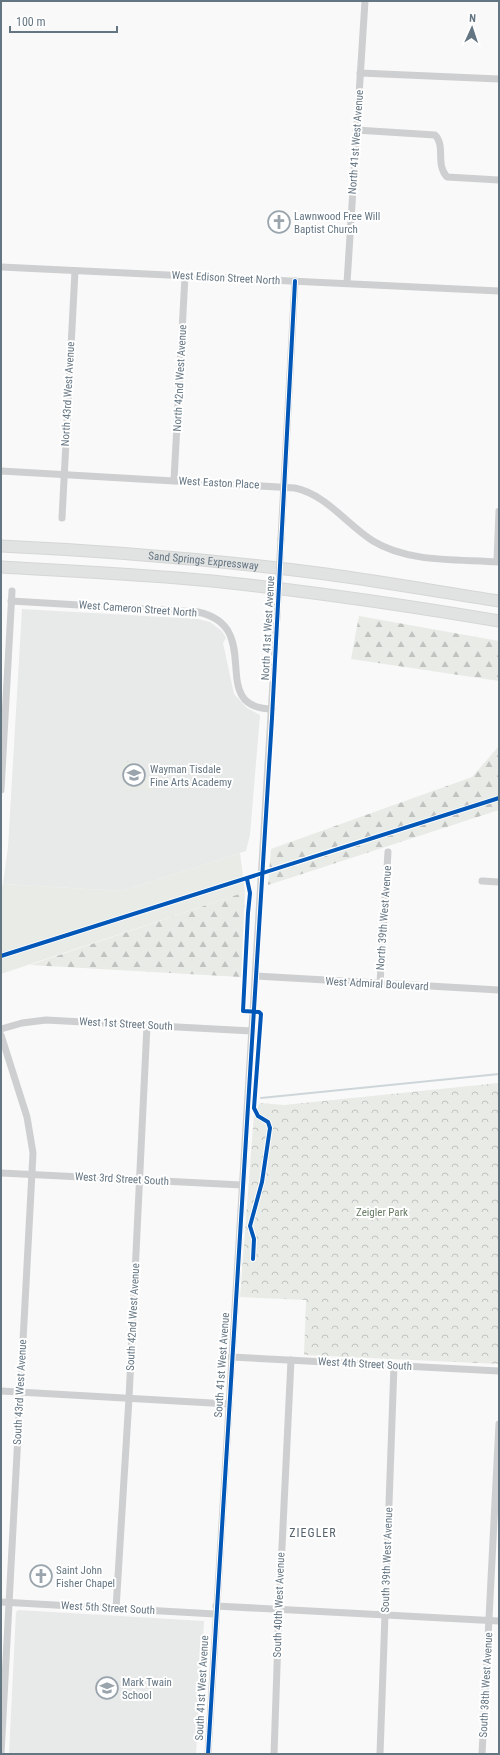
<svg xmlns="http://www.w3.org/2000/svg" width="500" height="1755" viewBox="0 0 500 1755" font-family="'Roboto Condensed',sans-serif">
	<style>
		.built { fill: #e8e9e9 }
		.green { fill: #e8ebe6 }
		.forest { fill: url(#forest-firs) }
		.park { fill: url(#park-crowns) }
		.lines { fill: none; stroke-linecap: round; stroke-linejoin: round }
		.stream { stroke: #ced6d9; stroke-width: 2 }
		.highway-casing { stroke: #d5d6d6; stroke-width: 13 }
		.minor { stroke: #cecfd0; stroke-width: 7 }
		.highway { stroke: #e1e2e2; stroke-width: 11 }
		.minor-bridge { stroke: #cecfd0; stroke-width: 7 }
		.cycleway-casing { stroke: #fff; stroke-width: 6 }
		.cycleway { stroke: #0057b8; stroke-width: 4 }
		.labels { text-anchor: middle; dominant-baseline: central; stroke-width: 4; stroke-linejoin: round; paint-order: stroke }
		.street-label { font-size: 11px; fill: #657683; stroke: #fff }
		.poi-label { font-size: 11px; fill: #657683; stroke: #fff; text-anchor: start }
		.park-label { font-size: 11px; fill: #687a64; stroke: #fff }
		.neighbourhood-label { font-size: 12px; letter-spacing: 1px; fill: #57646e; stroke: #fff }
	</style>
	<defs>
		<pattern id="forest-firs" width="22" height="20" patternUnits="userSpaceOnUse"><rect width="22" height="20" fill="#e8ebe6"/><path d="M5 1l3.5 6h-7zM16 11l3.5 6h-7z" fill="#c0c3c0"/></pattern>
		<pattern id="park-crowns" width="20" height="18" patternUnits="userSpaceOnUse"><rect width="20" height="18" fill="#e8ebe6"/><path d="M2 6a3 3 0 1 1 6 0M12 15a3 3 0 1 1 6 0" fill="none" stroke="#c0c3c0"/></pattern>
	</defs>
	<rect width="100%" height="100%" fill="#f9f9f9"/>
	<g class="built">
		<path d="M22,609L198,619L210,622L222,631L226,638L223,643L234,694L247,708L260,715L250,835L246,851L122,891L3,884L8,847Z"/>
		<path d="M18,1610L204,1621L196,1754H9L16,1612Z"/>
	</g>
	<g class="green">
		<path d="M125,777L152,779V791L125,790Z"/>
		<path d="M240,853L245,892L1,974V891L3,884L122,891Z"/>
	</g>
	<g class="forest">
		<path d="M359,616L499,641V681L351,659Z"/>
		<path d="M499,746V810L268,885L271,849L472,777Z"/>
		<path d="M245,892L241,977L30,965Z"/>
	</g>
	<g class="park">
		<circle cx="129" cy="769" r="8"/>
		<path d="M499,1083V1364L304,1355L306,1300L240,1297L254,1114L260,1103L284,1105Z"/>
	</g>
	<g class="lines">
		<path class="stream" d="M261,1098L499,1074"/>
		<g class="highway-casing">
			<g id="highway">
				<path id="s1" d="M1,546C110,551 218,560 326,574C384,582 441,592 499,601"/>
				<path d="M1,567C71,571 142,574 212,581C308,591 404,605 499,621"/>
			</g>
		</g>
		<g class="minor">
			<path d="M360,73L499,79"/>
			<path d="M356,130L435,135C446,146 435,164 447,177L499,180"/>
			<path d="M1,267L499,291"/>
			<path d="M347,283L365,1"/>
			<path d="M1,471L295,488C327,495 346,524 373,541C409,563 458,559 499,562"/>
			<path d="M174,480L185,276"/>
			<path d="M62,518L75,271"/>
			<path d="M281,539L295,281"/>
			<path d="M497,561L499,511"/>
			<path d="M11,601L198,612C267,627 205,708 272,709"/>
			<path d="M1,790L12,591"/>
			<path d="M482,881L499,882"/>
			<path d="M256,976L499,990"/>
			<path d="M380,983L388,852"/>
			<path d="M1,1029L22,1023L46,1020L252,1031"/>
			<path d="M1,1035L27,1117L33,1153L1,1754"/>
			<path d="M1,1173L242,1185"/>
			<path d="M231,1357L499,1371"/>
			<path d="M1,1391L229,1404"/>
			<path d="M1,1602L215,1614"/>
			<path d="M216,1606L499,1621"/>
			<path d="M116,1609L129,1398L147,1025"/>
			<path d="M208,1754L277,616"/>
			<path d="M274,1754L279,1609L291,1360"/>
			<path d="M380,1754L394,1365"/>
			<path d="M482,1754L499,1424"/>
		</g>
		<use href="#highway" class="highway"/>
		<path class="minor-bridge" d="M277,616L281,539"/>
		<g class="cycleway-casing">
			<g id="cycleway">
				<path d="M247,879L250,893L248,913L243,1011L259,1012L261,1014L254,1108L258,1116L268,1122L270,1128L262,1182L250,1226L254,1239L253,1259"/>
				<path d="M1,956L499,798"/>
				<path d="M208,1754L272,718L295,281"/>
			</g>
		</g>
		<use href="#cycleway" class="cycleway"/>
	</g>
	<defs>
		<g id="church-ring" transform="scale(1.15)"><circle r="9.5" fill="#fff" stroke="#99a4ac" stroke-width="1.5"/><path d="M-1.2-6h2.4v3.5h3.3v2.4h-3.3V6h-2.4V-.1h-3.3v-2.4h3.3Z" fill="#99a4ac"/></g>
		<g id="school-ring" transform="scale(1.15)"><circle r="9.5" fill="#fff" stroke="#99a4ac" stroke-width="1.5"/><path d="M0-5L7-2L0 1L-7-2ZM-4 1L0 2.5L4 1V4Q0 6-4 4Z" fill="#99a4ac"/></g>
	</defs>
	<g fill-rule="evenodd">
		<use href="#church-ring" x="279" y="222"/>
		<use href="#school-ring" x="134" y="775"/>
		<use href="#church-ring" x="41" y="1576"/>
		<use href="#school-ring" x="107" y="1688"/>
	</g>
	<g class="labels">
		<g class="street-label">
			<text transform="translate(356 142) rotate(-86)">North 41st West Avenue</text>
			<text transform="translate(226 278) rotate(3)">West Edison Street North</text>
			<text transform="translate(180 378) rotate(-87)">North 42nd West Avenue</text>
			<text transform="translate(68 394) rotate(-87)">North 43rd West Avenue</text>
			<text transform="translate(219 483) rotate(3)">West Easton Place</text>
			<text stroke="none"><textPath href="#s1" startOffset="203">Sand Springs Expressway</textPath></text>
			<text transform="translate(138 609) rotate(4)">West Cameron Street North</text>
			<text transform="translate(268 628) rotate(-87)">North 41st West Avenue</text>
			<text transform="translate(384 918) rotate(-86)">North 39th West Avenue</text>
			<text transform="translate(377 984) rotate(3)">West Admiral Boulevard</text>
			<text transform="translate(126 1024) rotate(3)">West 1st Street South</text>
			<text transform="translate(122 1179) rotate(3)">West 3rd Street South</text>
			<text transform="translate(133 1317) rotate(-87)">South 42nd West Avenue</text>
			<text transform="translate(365 1364) rotate(3)">West 4th Street South</text>
			<text transform="translate(222 1365) rotate(-86)">South 41st West Avenue</text>
			<text transform="translate(20 1392) rotate(-87)">South 43rd West Avenue</text>
			<text transform="translate(387 1560) rotate(-88)">South 39th West Avenue</text>
			<text transform="translate(279 1605) rotate(-88)">South 40th West Avenue</text>
			<text transform="translate(108 1608) rotate(3)">West 5th Street South</text>
			<text transform="translate(486 1685) rotate(-87)">South 38th West Avenue</text>
			<text transform="translate(202 1688) rotate(-87)">South 41st West Avenue</text>
		</g>
		<g class="poi-label">
			<text x="294" y="216">Lawnwood Free Will<tspan x="294" dy="13">Baptist Church</tspan></text>
			<text x="150" y="769">Wayman Tisdale<tspan x="150" dy="13">Fine Arts Academy</tspan></text>
			<text x="56" y="1570">Saint John<tspan x="56" dy="13">Fisher Chapel</tspan></text>
			<text x="122" y="1682">Mark Twain<tspan x="122" dy="13">School</tspan></text>
		</g>
		<g class="park-label">
			<text x="382" y="1212">Zeigler Park</text>
		</g>
		<g class="neighbourhood-label">
			<text x="313" y="1533">ZIEGLER</text>
		</g>
	</g>
	<rect width="500" height="1755" fill="none" stroke="#657683" stroke-width="4"/>
	<g transform="translate(472 28) rotate(3)" stroke="#ffffff" stroke-width="3" paint-order="stroke">
	<path d="M0-3L7 15L0 10L-7 15Z" fill="#657683"/>
	<text y="-6" font-size="11" font-weight="bold" text-anchor="middle" fill="#657683">N</text>
	</g>
	<path d="M10 26v6h107v-6" fill="none" stroke="#657683" stroke-width="2"/>
	<text x="16" y="26" font-size="12" fill="#657683" stroke="#ffffff" stroke-width="3" paint-order="stroke">100 m</text>
</svg>
